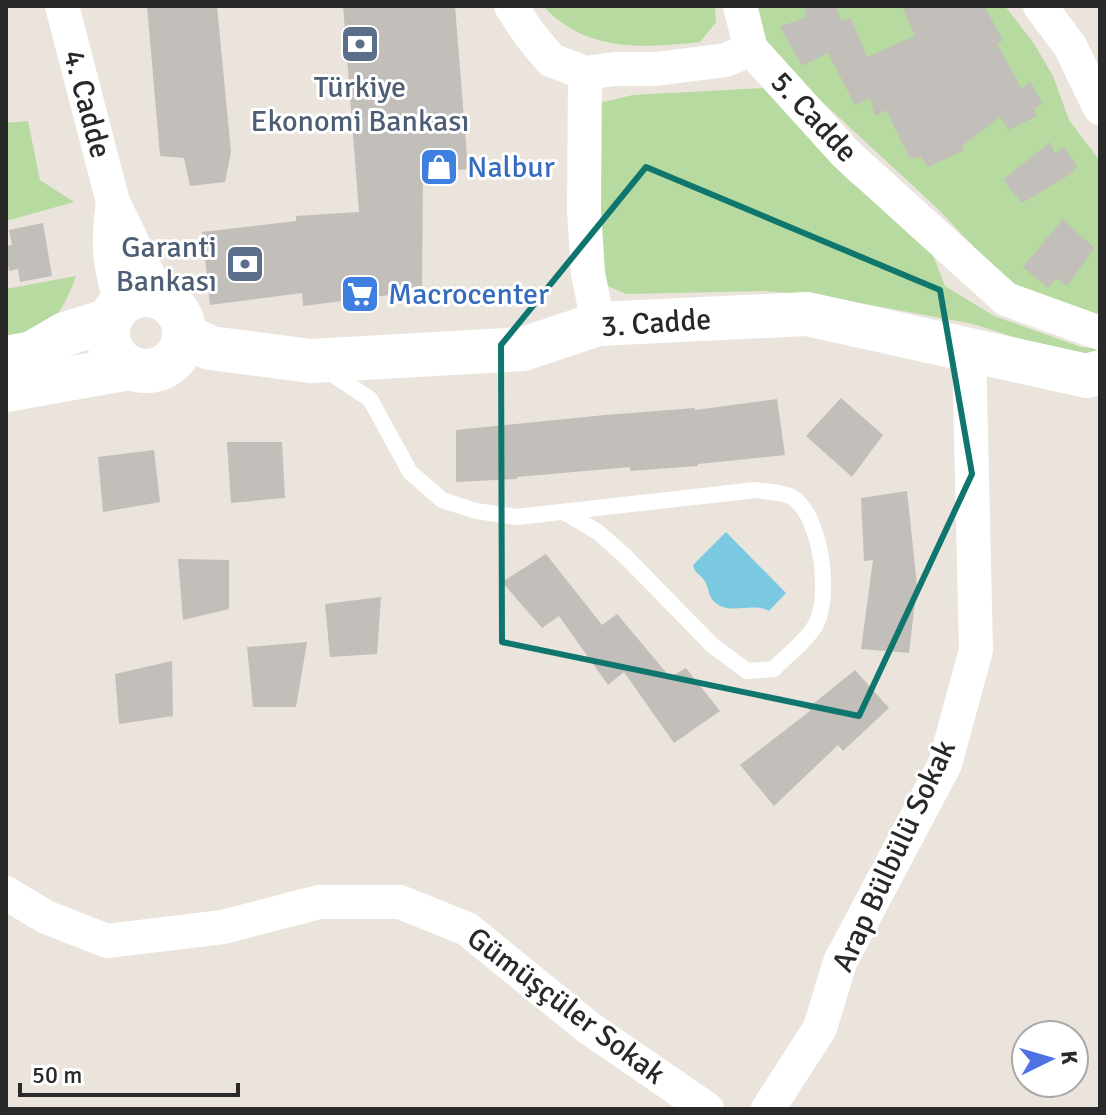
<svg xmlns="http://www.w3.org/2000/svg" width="1106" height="1115" viewBox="0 0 1106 1115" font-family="Signika,sans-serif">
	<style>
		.green { fill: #b6da9f }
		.water { fill: #7bc9e0 }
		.building { fill: #c2beb9 }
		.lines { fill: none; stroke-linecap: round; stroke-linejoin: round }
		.service { stroke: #fff; stroke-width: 16 }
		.minor { stroke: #fff; stroke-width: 34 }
		.secondary { stroke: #fff; stroke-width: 44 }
		.marked { fill: none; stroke: #0f766e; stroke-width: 6; stroke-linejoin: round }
		.labels { text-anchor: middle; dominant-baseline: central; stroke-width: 6; stroke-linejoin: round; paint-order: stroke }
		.service-label { font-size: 30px; fill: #4e5e75; stroke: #fff }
		.street-label { font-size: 30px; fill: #292929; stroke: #fff }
		.shop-label { font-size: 30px; fill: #366cbe; stroke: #fff; text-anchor: start }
	</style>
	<rect width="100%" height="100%" fill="#eae4dd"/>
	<g class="green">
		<path d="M543,6H715L716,22L700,42C642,48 587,53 543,6Z"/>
		<path d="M758,6H1005L1033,42L1053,76L1069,120L1100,161V317L1008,283L936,207L792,74L764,41Z"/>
		<path d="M763,88L850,182L893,210L932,253L945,286L994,316L1081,347L1100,349V353L1078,357L973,324L828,297L765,291L626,294L608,286L598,277L595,104L633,95Z"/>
		<path d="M28,121L40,180L74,202L6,221V123Z"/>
		<path d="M76,276C58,324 51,325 6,346V289Z"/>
	</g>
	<path class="water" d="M726,532L786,593L769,611C752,601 726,618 712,599C708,594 708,585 704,580C699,573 695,574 693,565Z"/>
	<g class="building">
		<path d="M147,6H217L231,152L225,182L190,186L184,158L160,156Z"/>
		<path d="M343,6H455L468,169L423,173L422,291L303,306L302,293L210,305L202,232L296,221V216L359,212Z"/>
		<path d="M805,6H836L841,21L851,18L867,57L915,36L902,6H984L1003,40L997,44L1022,89L1030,81L1042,103L1034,109L1037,116L1009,130L1000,117L962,146L964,150L928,167L921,157L910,159L886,110L875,116L870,98L855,105L828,53L802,66L780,27L806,17Z"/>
		<path d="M1050,142L1055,154L1064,147L1077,166L1069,175L1022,203L1003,180Z"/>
		<path d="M1063,219L1094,248L1067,286L1056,278L1048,288L1023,267Z"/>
		<path d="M43,223L52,276L20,282L18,269L9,271L6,255V246L12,245L9,230Z"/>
		<path d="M841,398L883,435L852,477L806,436Z"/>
		<path d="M777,399L785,455L698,464V466L630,471V467L517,477V479L456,482V430L605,415L695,408V410Z"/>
		<path d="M227,442H282L285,498L231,503Z"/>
		<path d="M154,450L160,502L103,512L98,457Z"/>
		<path d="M907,491L917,585L909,653L861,649L873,560L864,561L861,498Z"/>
		<path d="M546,554L602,625L617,614L670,677L686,668L720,711L674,743L624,672L608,685L559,616L542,628L502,582Z"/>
		<path d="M178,559L229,560V609L183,620Z"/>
		<path d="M381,597L377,654L330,657L325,604Z"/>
		<path d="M307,642L296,707H253L247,647Z"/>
		<path d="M172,661L173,716L119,724L115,674Z"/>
		<path d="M855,670L889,708L843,751L838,745L774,806L740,765L810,711L808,708Z"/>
	</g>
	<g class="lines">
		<path class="service" d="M326,370L370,399L410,472L442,500L476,511L517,517L756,490C767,492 783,492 792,497C822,515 833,603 813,629C803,644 786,656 774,669L747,671L712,645L626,557L598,532L564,512"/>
		<g class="minor">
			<path d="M62,6L113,202L159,297"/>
			<path d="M511,6L530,35L551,60L585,73L615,69H656L726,60L751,49L846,154L1006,299L1100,333"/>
			<path d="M740,6L751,49"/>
			<path d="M1040,6L1070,46L1100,108"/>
			<path d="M585,73L584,210L588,273L598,324"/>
			<path d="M113,203C107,246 109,262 121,304"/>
			<path d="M6,893L46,917L107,941L223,927L319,902H400L467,929L589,1028L707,1109"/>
			<path d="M768,1109L820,1028L840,962L945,764L976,650L969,349"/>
		</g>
		<g class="secondary">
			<circle cx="146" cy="333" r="38"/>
			<path d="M184,335L210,348L311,361L523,349L598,324L807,314L1087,376L1100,372"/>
			<path d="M6,358L32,353L65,334L110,320"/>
			<path d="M6,390L129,368"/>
		</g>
	</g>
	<path class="marked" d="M646,167L940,290L972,474L859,716L502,642L501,345Z"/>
	<defs>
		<g id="bank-square" transform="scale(2)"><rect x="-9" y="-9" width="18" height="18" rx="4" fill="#5c6f8a" stroke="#fff"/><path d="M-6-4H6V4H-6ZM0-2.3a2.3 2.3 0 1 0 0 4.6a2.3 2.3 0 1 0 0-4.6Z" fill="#fff"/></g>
		<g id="shop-square" transform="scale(2)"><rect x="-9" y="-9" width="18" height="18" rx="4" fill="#3f7fe0" stroke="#fff"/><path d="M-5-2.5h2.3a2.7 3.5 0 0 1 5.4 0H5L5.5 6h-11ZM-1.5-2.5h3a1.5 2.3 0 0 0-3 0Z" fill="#fff"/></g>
		<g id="supermarket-square" transform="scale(2)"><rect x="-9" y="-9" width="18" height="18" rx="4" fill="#3f7fe0" stroke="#fff"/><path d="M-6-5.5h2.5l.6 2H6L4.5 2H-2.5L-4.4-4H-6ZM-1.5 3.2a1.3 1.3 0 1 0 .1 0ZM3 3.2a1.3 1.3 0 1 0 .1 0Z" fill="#fff"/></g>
	</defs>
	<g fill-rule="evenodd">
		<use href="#bank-square" x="360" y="44"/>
		<use href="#shop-square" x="439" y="167"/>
		<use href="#bank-square" x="245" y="264"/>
		<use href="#supermarket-square" x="360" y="294"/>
	</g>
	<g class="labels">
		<g class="service-label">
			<text x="360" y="87">Türkiye<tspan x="360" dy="34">Ekonomi Bankası</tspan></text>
			<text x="217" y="247" text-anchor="end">Garanti<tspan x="217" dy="34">Bankası</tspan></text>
		</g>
		<g class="street-label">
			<text transform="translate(87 104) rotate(75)">4. Cadde</text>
			<text transform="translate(814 117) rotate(47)">5. Cadde</text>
			<text transform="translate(656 323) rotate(-4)">3. Cadde</text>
			<text transform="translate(894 856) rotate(-65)">Arap Bülbülü Sokak</text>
			<text transform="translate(566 1006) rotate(37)">Gümüşçüler Sokak</text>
		</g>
		<g class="shop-label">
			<text x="467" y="167">Nalbur</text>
			<text x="388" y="294">Macrocenter</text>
		</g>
	</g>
	<rect width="1106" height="1115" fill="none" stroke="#292929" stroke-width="16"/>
	<g transform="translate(1050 1059) rotate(85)"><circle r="38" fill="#ffffff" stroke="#a9a9a9" stroke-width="2"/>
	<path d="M0-6L14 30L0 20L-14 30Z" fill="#4f71e4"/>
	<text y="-12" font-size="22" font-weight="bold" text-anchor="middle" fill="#292929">K</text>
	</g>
	<path d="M20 1083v12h218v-12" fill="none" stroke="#292929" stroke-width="4"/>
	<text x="32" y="1083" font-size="24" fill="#292929" stroke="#ffffff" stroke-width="6" paint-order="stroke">50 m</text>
</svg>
